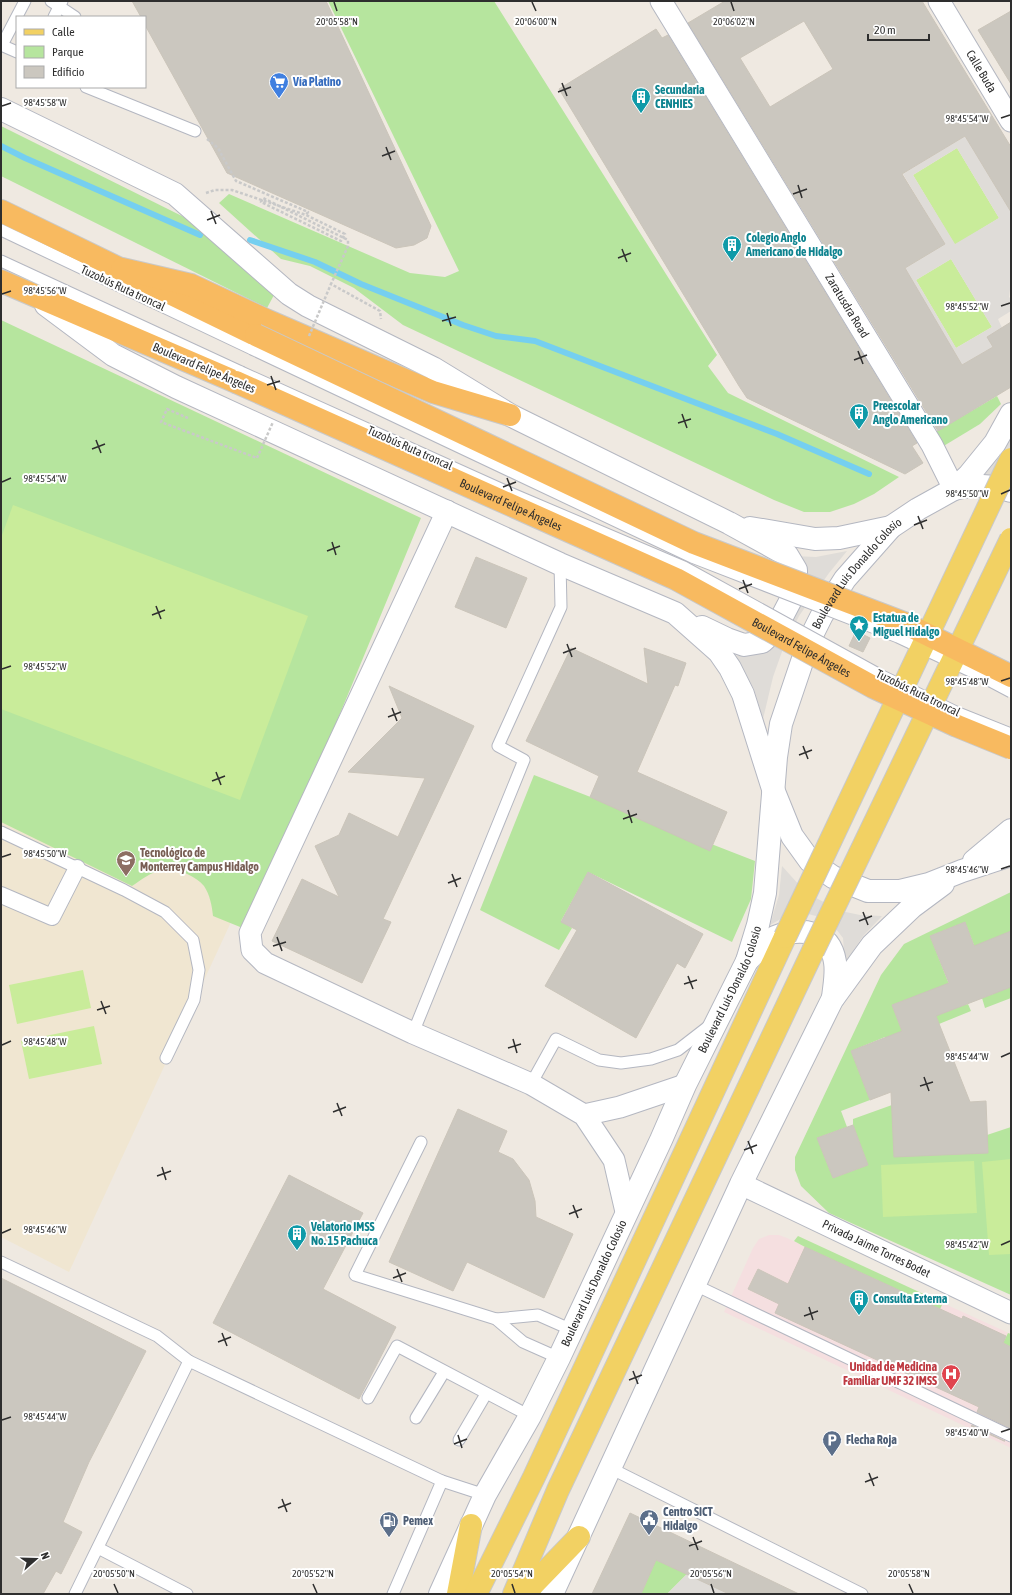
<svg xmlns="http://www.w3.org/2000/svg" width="1012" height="1595" viewBox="0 0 1012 1595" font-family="'Asap Condensed',sans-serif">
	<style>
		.education { fill: #f0e6d1 }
		.medical { fill: #f5dfe0 }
		.green { fill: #b6e59e }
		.pitch { fill: #c9ec9a }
		.plaza { fill: #dfdcd8; fill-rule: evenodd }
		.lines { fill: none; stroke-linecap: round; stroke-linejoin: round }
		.stream { stroke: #75cff0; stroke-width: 6 }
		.building { fill: #cbc7bf; stroke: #cbc5ba; fill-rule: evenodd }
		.service-casing { stroke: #b4b7c1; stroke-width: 13 }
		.pedestrian-casing { stroke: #b4b7c1; stroke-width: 18 }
		.minor-casing { stroke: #b4b7c1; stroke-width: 23 }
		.secondary-casing { stroke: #b4b7c1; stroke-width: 24 }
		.primary-casing { stroke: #c9c9c9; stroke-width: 24 }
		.trunk-casing { stroke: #c9c9c9; stroke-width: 24 }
		.path { stroke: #c9c9c9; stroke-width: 2.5; stroke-dasharray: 3 2; stroke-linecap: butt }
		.service { stroke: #fff; stroke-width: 11 }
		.pedestrian { stroke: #fff; stroke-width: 16 }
		.minor { stroke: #fff; stroke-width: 21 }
		.secondary { stroke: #fff; stroke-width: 22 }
		.primary { stroke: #f2d163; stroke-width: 22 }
		.trunk { stroke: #f8ba60; stroke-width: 22 }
		.service-bridge-casing { stroke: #b4b7c1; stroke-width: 13; stroke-linecap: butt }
		.primary-bridge-casing { stroke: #c9c9c9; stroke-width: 24; stroke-linecap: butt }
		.trunk-bridge-casing { stroke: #c9c9c9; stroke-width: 24; stroke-linecap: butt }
		.path-bridge { stroke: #c9c9c9; stroke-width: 2.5; stroke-dasharray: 3 2; stroke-linecap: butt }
		.service-bridge { stroke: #fff; stroke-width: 11 }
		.primary-bridge { stroke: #f2d163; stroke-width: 22 }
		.trunk-bridge { stroke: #f8ba60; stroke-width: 22 }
		.ticks { fill: none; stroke: #2e2e2e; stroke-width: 1.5 }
		.labels { text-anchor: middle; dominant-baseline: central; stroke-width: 4; stroke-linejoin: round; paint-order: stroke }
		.street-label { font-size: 12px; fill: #2e2e2e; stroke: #fff }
		.shop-label { font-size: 12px; font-weight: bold; fill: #366cbe; stroke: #fff; text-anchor: start }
		.culture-label { font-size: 12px; font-weight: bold; fill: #0d838f; stroke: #fff; text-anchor: start }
		.education-label { font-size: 12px; font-weight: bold; fill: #785e54; stroke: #fff; text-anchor: start }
		.health-label { font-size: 12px; font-weight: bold; fill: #be3a42; stroke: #fff; text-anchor: end }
		.service-label { font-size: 12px; font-weight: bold; fill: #4e5e75; stroke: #fff; text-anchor: start }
		.ticks-label { font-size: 10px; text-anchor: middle; fill: #2e2e2e; stroke: #fff; stroke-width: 4; stroke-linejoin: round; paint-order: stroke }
	</style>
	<rect width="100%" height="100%" fill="#efe9e1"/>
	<path class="education" d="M1,339L418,518L69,1272L1,1237Z"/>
	<path class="medical" d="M769,1235H779L787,1238L877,1280L879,1274L1011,1334V1448L724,1312L753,1248L759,1239Z"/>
	<g class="green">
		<path d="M328,1H494L717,355L708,366L728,393L899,477L874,494L854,504L830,512H804L774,500L403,325L354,288L310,266L281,259L219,203L229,194L410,273L445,277L459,271Z"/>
		<path d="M1,126L194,222L274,295L267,308L1,176Z"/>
		<path d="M1,320L421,518L250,931L213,916C212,906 210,895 204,886C195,875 177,868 162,870C151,872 141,880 132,886L1,822Z"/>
		<path d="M997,396L1001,404L980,424L942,447L934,433Z"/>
		<path d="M534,775L755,861L751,899L732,942L588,872L561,921L572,928L559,950L480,910Z"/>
		<path d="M1011,892V998L985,1008L982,998L993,994L965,922L930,936L958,1007L968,1004L971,1011L939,1024L927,992L892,1005L928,1098L885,1037L851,1051L870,1100L841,1111L847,1127L817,1138L833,1178L868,1165L853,1125V1119L892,1105L988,1153L987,1135L1011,1127V1295L829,1213L801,1186L795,1170V1157L881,975L904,944Z"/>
		<path d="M798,1236L943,1303L940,1309L805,1247L794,1241Z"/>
		<path d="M1008,1333L1011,1334V1347L1003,1343Z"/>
		<path d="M656,1560L687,1574L667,1594H641Z"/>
	</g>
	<g class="pitch">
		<path d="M957,148L999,218L955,245L913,175Z"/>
		<path d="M951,259L992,327L956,348L916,280Z"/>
		<path d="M13,505L308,616L240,800L1,709V538Z"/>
		<path d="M83,970L91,1008L17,1024L9,985Z"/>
		<path d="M94,1026L102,1064L29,1079L21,1041Z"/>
		<path d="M1011,1159V1254L989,1255L982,1162Z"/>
		<path d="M974,1161L977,1213L883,1217L881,1165Z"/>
	</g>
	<g class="plaza">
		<path d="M965,136L1011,212V282L1009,297L1011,299V311L998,319L1002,328L988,337L993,347L962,365L905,268L945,244L903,174ZM957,148L999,218L955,244L913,175ZM951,259L992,327L956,348L916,280Z"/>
		<path d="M1011,437V477L982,475L1003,453Z"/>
		<path d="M847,551L829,573L799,616L784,646L773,677L763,719L754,689L735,656L749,653L775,640L793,556L816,557Z"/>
		<path d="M782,866L800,886L816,898L841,911L860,915L882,916L863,936L845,963L843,938L833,925L820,917L804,913L786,916L770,925L779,895Z"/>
		<path d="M687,1574L725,1592V1594H667Z"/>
	</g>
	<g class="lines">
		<g class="stream">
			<path d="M1,146L25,158L200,235"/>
			<path d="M250,240L315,262L361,284L463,325L496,336L535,341L600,366L777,434L869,474"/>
		</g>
	</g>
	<g class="building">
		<path d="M132,1H326L431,226L427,238L414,245L396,248L227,173L145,25V17H141Z"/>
		<path d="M725,1H922L1011,147V212L965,136L902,174L945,244L905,268L962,365L993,347L987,337L1011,322V387L938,431L688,23ZM804,21L833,69L770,107L740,58Z"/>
		<path d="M1011,11V84L978,30Z"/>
		<path d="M656,29L662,38L668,35L917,443L912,446L923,463L905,474L747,398L739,386L559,89Z"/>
		<path d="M476,557L527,578L506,628L455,607Z"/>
		<path d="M856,631L870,638L863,652L849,646Z"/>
		<path d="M571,648L648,684L644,648L686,663L678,686L675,685L637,772L727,812L710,851L590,797L599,776L526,741Z"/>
		<path d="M389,686L474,726L383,919L391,922L362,983L272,941L302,879L339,897L315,846L339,835L349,813L398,837L425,778L348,772L402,718Z"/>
		<path d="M588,872L703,934L685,968L677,963L636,1038L545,986L577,930L561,922Z"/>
		<path d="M965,922L974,946L1011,931V987L936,1016L970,1102L986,1101L988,1153L894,1157L891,1092L870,1100L851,1051L902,1031L892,1005L949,983L930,936Z"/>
		<path d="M458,1109L507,1131L498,1152L513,1159L529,1180L535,1201L536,1217L573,1234L544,1298L467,1262L453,1291L389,1262Z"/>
		<path d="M853,1125L868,1165L833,1178L817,1138Z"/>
		<path d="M289,1175L363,1213L323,1289L396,1327L359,1399L213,1323Z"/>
		<path d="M805,1247L962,1319L963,1316L1006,1336L1003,1343L1011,1347L1010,1428L977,1412L979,1407L775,1313L779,1304L748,1289L758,1269L788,1284Z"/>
		<path d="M1,1278L146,1351L89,1462L63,1522L82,1532L61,1574L56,1571L43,1594H1Z"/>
		<path d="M972,1425L1005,1441H1004L971,1426Z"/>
		<path d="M630,1513L799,1594H729L656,1560L641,1594H592Z"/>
	</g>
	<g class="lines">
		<g class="service-casing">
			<g id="service">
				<path d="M51,1L75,17"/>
				<path d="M54,17L62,1"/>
				<path d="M1,45L17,52"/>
				<path d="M2,45L25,1"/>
				<path d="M86,87L195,131"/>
				<path d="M1,230L252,349"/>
				<path d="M1,261L241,372"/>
				<path d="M1,832L124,890L165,912L193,940L199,970L194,1000L166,1058"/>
				<path d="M413,1033L524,760L498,746L561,607L560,564"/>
				<path d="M531,1084L556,1039L599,1060L621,1063L651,1059L678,1050L709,1026"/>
				<path d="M421,1142L355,1275L496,1319L523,1342L559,1358"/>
				<path d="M1,1262L157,1336L189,1361"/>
				<path d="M695,1285L1011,1436"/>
				<path d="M496,1319L538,1315L572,1330"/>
				<path d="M368,1398L397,1346L530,1416"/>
				<path d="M416,1418L444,1372"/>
				<path d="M459,1440L486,1394"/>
				<path d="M610,1468L862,1594"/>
				<path d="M442,1481L485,1495"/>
				<path d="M98,1548L187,1594"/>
				<path d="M75,1594L189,1361L442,1481L393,1594"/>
			</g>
		</g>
		<g class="pedestrian-casing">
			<path id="pedestrian" d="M1,895L52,917L77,868"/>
		</g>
		<g class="minor-casing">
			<g id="minor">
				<path id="s1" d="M661,1L932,445L954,489"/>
				<path id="s2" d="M939,1L1011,121"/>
				<path d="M447,511L250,933L252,950L265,963L413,1033L531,1084L584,1115L614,1160L626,1212"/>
				<path d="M584,1115L620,1107L685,1085"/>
				<path id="s3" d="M741,1184L1011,1313"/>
			</g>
		</g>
		<g class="secondary-casing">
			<g id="secondary">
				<path d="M1,109L175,194L289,294L308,306L433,368L510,415L729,523L787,555L796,570V590L775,630L762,642L744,645L727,639L702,627"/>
				<path d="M46,305L113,355L176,387L560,564L675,613L719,652L730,668L743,694L773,789L792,836L810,861L833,877L868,891H900L929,884L962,871L1011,855"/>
				<path d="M954,489C975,484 990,485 1011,491"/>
				<path d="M750,528L815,539L839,538L891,527"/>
				<path d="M974,861L1011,830"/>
				<path d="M747,961C755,953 765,942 775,937C801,927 830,930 835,962C837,974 834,986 833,998"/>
				<path id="s4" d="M440,1594L485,1495L530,1416L559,1358L661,1140L685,1085L747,961L758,925L765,893L776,757L781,724L809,641L822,615L845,579L891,527L918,509L954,489L969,475L995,443L1011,414"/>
				<path d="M552,1594L741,1184L832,1000L872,945L912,907L943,884"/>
			</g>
		</g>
		<g class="primary-casing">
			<g id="primary">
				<path d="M458,1594L471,1525"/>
				<path d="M476,1594L534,1477L785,937"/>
				<path d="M514,1594L558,1490L813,951"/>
				<path d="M524,1594L579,1537"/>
			</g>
		</g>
		<g class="trunk-casing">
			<g id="trunk">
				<path d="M1,211L256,335"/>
				<path d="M122,269L191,285L266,320L433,392L510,415"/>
				<path d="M1,281L236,382"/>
			</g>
		</g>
		<g class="path">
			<path d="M207,139L218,148L236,181L308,212L306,215"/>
			<path d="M206,193L215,190H232L306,215L345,234L341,241L261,202L263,198L348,240V246L331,284L380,311L381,319"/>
			<path d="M188,418L167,409L161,422L257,458"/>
		</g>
		<use href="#service" class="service"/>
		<use href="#pedestrian" class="pedestrian"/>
		<use href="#minor" class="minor"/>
		<use href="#secondary" class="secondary"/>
		<use href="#primary" class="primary"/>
		<use href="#trunk" class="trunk"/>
		<g class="service-bridge-casing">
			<g id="service-bridge">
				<path d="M252,349L692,557L898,637L977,674L1011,692"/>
				<path d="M241,372L503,490L684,567L880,675L956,712L1011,734"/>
			</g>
		</g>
		<g class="primary-bridge-casing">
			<g id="primary-bridge">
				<path d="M785,937L1011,459"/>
				<path d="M813,951L1011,539"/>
			</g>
		</g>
		<g class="trunk-bridge-casing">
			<g id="trunk-bridge">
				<path d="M256,335L694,543L904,623L1011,676"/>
				<path id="s5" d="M236,382L676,579L873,687L957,726L1011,748"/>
			</g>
		</g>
		<g class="path-bridge">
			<path d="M309,336L331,284"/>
			<path d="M257,458L273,422"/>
		</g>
		<use href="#service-bridge" class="service-bridge"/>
		<use href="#primary-bridge" class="primary-bridge"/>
		<use href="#trunk-bridge" class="trunk-bridge"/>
	</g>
	<path class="ticks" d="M334,2L337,11M532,2L536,11M731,2L734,11M562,83L567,96M558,92L571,87M2,106L11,103M1001,118L1010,115M386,147L391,160M382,156L395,151M798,185L802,198M793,194L807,189M211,211L216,224M207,220L220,215M622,249L627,262M618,258L631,253M2,294L11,291M1001,306L1010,303M447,313L451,326M442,321L456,317M858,351L863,364M854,360L867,355M271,376L276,390M267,385L280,381M682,414L687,428M678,423L691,419M96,440L101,453M92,449L105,444M507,478L512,491M2,482L11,478M503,487L516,482M1001,494L1010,490M918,516L923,529M914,525L927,520M332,542L336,555M327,551L340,546M743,580L748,593M739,589L752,584M156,606L161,619M152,615L165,610M567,644L572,657M563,653L576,648M2,669L11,666M1001,681L1010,678M392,708L397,721M388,717L401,712M803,746L808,759M799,755L812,750M216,772L221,785M212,781L225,776M628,810L632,823M623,819L637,814M2,857L11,854M1001,869L1010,866M452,874L457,887M448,883L461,878M863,912L868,925M859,921L872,916M277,937L282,951M273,946L286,942M688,976L693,989M684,984L697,980M101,1001L106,1014M97,1010L110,1006M513,1039L517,1053M2,1045L11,1041M508,1048L521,1044M1001,1057L1010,1053M924,1077L929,1091M920,1086L933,1082M337,1103L342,1116M333,1112L346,1107M748,1141L753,1154M744,1150L757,1145M162,1167L166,1180M157,1176L171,1171M573,1205L578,1218M569,1214L582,1209M2,1233L11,1229M1001,1245L1010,1241M397,1269L402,1282M393,1278L406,1273M809,1307L813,1320M804,1316L818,1311M222,1333L227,1346M218,1342L231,1337M633,1371L638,1384M629,1380L642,1375M2,1420L11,1417M1001,1432L1010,1429M458,1435L462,1448M454,1444L467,1439M869,1473L874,1486M865,1482L878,1477M282,1499L287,1512M278,1508L291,1503M693,1537L698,1550M689,1546L702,1541M114,1584L118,1593M313,1584L317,1593M512,1584L515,1593M711,1584L714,1593M909,1584L913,1593"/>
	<defs>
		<g id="supermarket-pin" transform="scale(1)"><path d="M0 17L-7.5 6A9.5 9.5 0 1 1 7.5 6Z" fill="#3f7fe0" stroke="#fff"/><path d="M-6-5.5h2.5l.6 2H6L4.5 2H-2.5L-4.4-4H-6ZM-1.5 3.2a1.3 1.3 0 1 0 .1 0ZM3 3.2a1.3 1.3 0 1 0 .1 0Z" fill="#fff"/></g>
		<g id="building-pin" transform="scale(1)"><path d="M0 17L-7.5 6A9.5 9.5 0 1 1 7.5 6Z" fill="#0f9aa8" stroke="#fff"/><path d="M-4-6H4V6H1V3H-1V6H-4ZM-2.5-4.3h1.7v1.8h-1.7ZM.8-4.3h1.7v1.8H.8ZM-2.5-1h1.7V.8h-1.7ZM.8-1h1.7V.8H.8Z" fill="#fff"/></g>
		<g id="sight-pin" transform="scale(1)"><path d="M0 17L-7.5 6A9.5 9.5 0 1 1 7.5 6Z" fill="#0f9aa8" stroke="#fff"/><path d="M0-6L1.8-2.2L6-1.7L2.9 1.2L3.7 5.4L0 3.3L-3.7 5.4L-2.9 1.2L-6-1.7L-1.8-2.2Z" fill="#fff"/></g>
		<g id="university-pin" transform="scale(1)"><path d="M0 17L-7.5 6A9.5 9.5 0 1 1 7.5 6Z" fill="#8d6e63" stroke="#fff"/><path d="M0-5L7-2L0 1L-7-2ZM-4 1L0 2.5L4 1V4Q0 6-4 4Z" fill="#fff"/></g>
		<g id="hospital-pin" transform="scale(1)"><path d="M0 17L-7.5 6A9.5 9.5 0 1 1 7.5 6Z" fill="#e0444e" stroke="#fff"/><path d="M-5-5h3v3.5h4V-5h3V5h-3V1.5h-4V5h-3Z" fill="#fff"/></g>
		<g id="parking-pin" transform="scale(1)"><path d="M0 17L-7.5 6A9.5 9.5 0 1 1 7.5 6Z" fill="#5c6f8a" stroke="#fff"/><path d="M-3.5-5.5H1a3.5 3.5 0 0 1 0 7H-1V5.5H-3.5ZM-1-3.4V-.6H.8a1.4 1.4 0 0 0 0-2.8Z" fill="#fff"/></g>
		<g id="civic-pin" transform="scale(1)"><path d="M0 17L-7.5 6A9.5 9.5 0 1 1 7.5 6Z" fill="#5c6f8a" stroke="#fff"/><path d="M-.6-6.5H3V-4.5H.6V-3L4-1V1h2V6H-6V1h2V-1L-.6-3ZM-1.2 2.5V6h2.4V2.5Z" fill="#fff"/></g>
		<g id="fuel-pin" transform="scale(1)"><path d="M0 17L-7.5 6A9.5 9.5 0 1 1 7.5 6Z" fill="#5c6f8a" stroke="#fff"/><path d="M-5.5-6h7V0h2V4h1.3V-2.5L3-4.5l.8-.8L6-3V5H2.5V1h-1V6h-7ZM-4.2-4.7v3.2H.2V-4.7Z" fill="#fff"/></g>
	</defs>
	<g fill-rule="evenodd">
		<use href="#supermarket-pin" x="279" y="82"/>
		<use href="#building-pin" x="641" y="97"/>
		<use href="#building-pin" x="732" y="245"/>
		<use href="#building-pin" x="859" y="413"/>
		<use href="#sight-pin" x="859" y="625"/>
		<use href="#university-pin" x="126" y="860"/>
		<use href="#building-pin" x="297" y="1234"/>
		<use href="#building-pin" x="859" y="1299"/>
		<use href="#hospital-pin" x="951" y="1374"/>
		<use href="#parking-pin" x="832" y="1440"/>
		<use href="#civic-pin" x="649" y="1519"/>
		<use href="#fuel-pin" x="389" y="1521"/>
	</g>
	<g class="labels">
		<g class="street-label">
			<text stroke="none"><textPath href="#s2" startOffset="82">Calle Buda</textPath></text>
			<text transform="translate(123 288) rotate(25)">Tuzobús Ruta troncal</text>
			<text stroke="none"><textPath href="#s1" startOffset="357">Zaratusdra Road</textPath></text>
			<text transform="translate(204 368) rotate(23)">Boulevard Felipe Ángeles</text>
			<text transform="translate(410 448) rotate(24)">Tuzobús Ruta troncal</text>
			<text stroke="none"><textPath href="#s5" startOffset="301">Boulevard Felipe Ángeles</textPath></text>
			<text stroke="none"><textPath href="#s4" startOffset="1115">Boulevard Luis Donaldo Colosio</textPath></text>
			<text stroke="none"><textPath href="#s5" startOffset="625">Boulevard Felipe Ángeles</textPath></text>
			<text transform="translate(918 693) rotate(26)">Tuzobús Ruta troncal</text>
			<text stroke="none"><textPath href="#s4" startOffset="671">Boulevard Luis Donaldo Colosio</textPath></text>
			<text stroke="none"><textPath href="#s3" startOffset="150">Privada Jaime Torres Bodet</textPath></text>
			<text stroke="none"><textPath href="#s4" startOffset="347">Boulevard Luis Donaldo Colosio</textPath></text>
		</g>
		<g class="shop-label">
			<text x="293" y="82">Vía Platino</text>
		</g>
		<g class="culture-label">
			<text x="655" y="90">Secundaria<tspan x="655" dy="14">CENHIES</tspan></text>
			<text x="746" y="238">Colegio Anglo<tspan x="746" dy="14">Americano de Hidalgo</tspan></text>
			<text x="873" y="406">Preescolar<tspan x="873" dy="14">Anglo Americano</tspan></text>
			<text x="873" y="618">Estatua de<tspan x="873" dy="14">Miguel Hidalgo</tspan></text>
			<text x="311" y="1227">Velatorio IMSS<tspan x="311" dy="14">No. 15 Pachuca</tspan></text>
			<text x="873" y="1299">Consulta Externa</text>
		</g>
		<g class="education-label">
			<text x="140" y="853">Tecnológico de<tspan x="140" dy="14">Monterrey Campus Hidalgo</tspan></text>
		</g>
		<g class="health-label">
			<text x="937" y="1367">Unidad de Medicina<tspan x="937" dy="14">Familiar UMF 32 IMSS</tspan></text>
		</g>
		<g class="service-label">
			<text x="846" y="1440">Flecha Roja</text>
			<text x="663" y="1512">Centro SICT<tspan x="663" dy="14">Hidalgo</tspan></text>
			<text x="403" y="1521">Pemex</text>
		</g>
	</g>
	<g class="ticks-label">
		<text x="337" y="25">20°05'58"N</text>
		<text x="536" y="25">20°06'00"N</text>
		<text x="734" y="25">20°06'02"N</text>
		<text x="45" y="106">98°45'58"W</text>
		<text x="967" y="122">98°45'54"W</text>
		<text x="45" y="294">98°45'56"W</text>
		<text x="967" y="310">98°45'52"W</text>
		<text x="45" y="482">98°45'54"W</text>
		<text x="967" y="497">98°45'50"W</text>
		<text x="45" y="670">98°45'52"W</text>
		<text x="967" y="685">98°45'48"W</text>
		<text x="45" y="857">98°45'50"W</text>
		<text x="967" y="873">98°45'46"W</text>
		<text x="45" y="1045">98°45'48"W</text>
		<text x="967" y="1060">98°45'44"W</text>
		<text x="45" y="1233">98°45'46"W</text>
		<text x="967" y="1248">98°45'42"W</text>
		<text x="45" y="1420">98°45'44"W</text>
		<text x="967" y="1436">98°45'40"W</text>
		<text x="114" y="1577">20°05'50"N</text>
		<text x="313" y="1577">20°05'52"N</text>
		<text x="512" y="1577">20°05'54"N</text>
		<text x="711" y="1577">20°05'56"N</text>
		<text x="909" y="1577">20°05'58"N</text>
	</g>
	<rect width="1012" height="1595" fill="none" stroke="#2e2e2e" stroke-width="4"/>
	<rect x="16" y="16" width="130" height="72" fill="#ffffff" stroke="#ababab"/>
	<rect x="24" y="29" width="20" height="6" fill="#f2d163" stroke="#ababab"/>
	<text x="52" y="36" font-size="12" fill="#2e2e2e">Calle</text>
	<rect x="24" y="46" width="20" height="12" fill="#b6e59e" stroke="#ababab"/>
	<text x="52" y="56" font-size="12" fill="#2e2e2e">Parque</text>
	<rect x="24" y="66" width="20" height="12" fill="#cbc7bf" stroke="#ababab"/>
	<text x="52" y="76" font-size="12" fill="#2e2e2e">Edificio</text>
	<g transform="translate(36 1559) rotate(70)" stroke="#ffffff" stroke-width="3" paint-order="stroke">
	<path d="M0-3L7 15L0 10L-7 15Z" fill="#2e2e2e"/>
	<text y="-6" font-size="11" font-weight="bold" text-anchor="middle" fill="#2e2e2e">N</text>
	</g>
	<path d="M868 34v6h61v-6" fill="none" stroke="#2e2e2e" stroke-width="2"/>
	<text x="874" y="34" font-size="12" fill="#2e2e2e" stroke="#ffffff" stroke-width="3" paint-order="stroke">20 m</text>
</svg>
